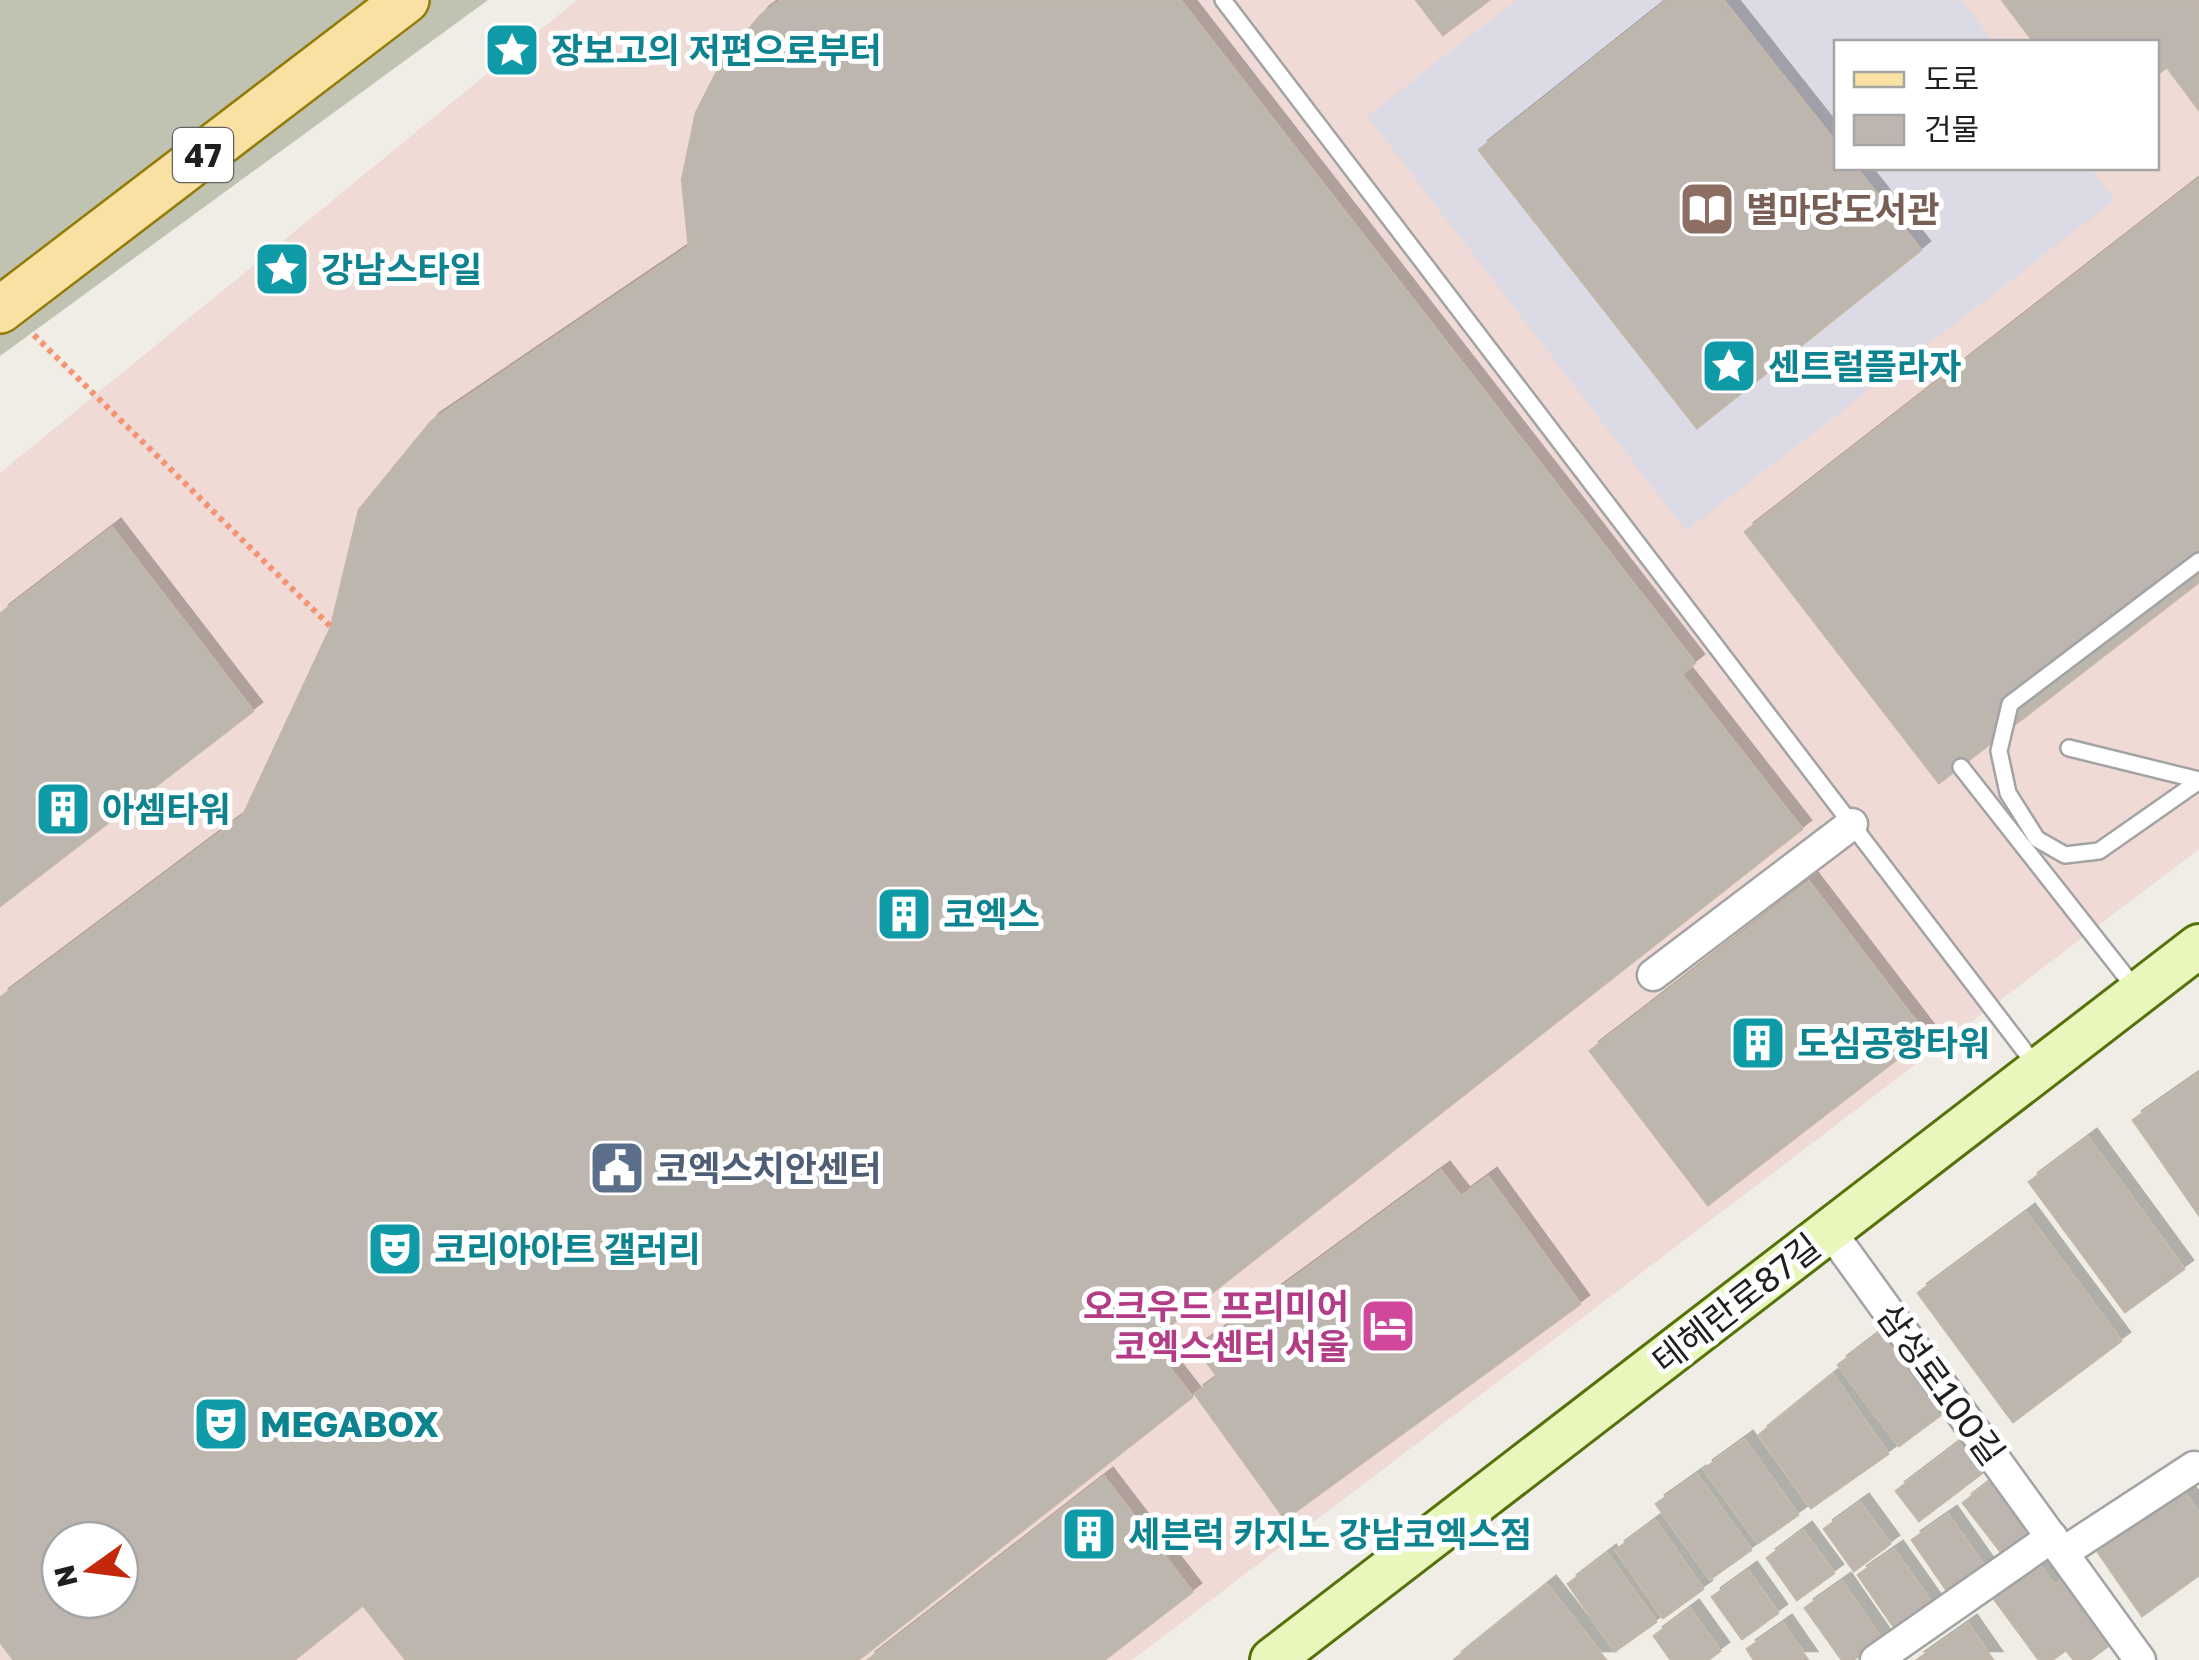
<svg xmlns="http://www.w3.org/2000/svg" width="2199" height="1660" viewBox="0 0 2199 1660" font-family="'Golos Text','Noto Sans KR',sans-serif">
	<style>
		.commercial { fill: #efdad5; fill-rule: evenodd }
		.construction { fill: #c0c3b1 }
		.plaza { fill: #dbdae5 }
		.building { fill: #bcb6af; stroke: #c0b7a8; stroke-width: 2.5; fill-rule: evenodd; filter: url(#shadow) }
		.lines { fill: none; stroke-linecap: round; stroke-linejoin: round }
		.lane-casing { stroke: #a3a3a3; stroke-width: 20 }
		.street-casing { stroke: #a3a3a3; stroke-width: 35 }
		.secondary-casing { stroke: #55720a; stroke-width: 48 }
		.primary-casing { stroke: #937b07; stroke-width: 50 }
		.path { stroke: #f49472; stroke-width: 6; stroke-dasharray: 5 5; stroke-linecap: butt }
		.lane { stroke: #fff; stroke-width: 15 }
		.street { stroke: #fff; stroke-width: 30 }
		.secondary { stroke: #eaf7bc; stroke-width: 42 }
		.primary { stroke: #f8e1a2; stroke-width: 45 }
		.labels { text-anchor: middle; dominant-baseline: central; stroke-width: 10; stroke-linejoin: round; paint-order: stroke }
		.shield { fill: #fff; stroke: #626262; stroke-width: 2.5 }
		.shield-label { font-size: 32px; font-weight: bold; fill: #1f1f1f }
		.culture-label { font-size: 35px; font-weight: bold; fill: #0d838f; stroke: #fff; text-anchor: start }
		.education-label { font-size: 35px; font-weight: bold; fill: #785e54; stroke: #fff; text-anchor: start }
		.service-label { font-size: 35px; font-weight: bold; fill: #4e5e75; stroke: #fff; text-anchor: start }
		.street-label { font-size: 35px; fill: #1f1f1f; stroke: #fff }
		.hotel-label { font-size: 35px; font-weight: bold; fill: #b23c85; stroke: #fff; text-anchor: end }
	</style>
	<defs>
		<filter id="shadow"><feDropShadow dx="9" dy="-9" stdDeviation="0" flood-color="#0004"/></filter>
	</defs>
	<rect width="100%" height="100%" fill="#efede5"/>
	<path class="commercial" d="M577,0H2199V849L1132,1660H0V473ZM1836,42H2156V168H1836ZM60,1540H120V1600H60Z"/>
	<path class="construction" d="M0,0H488L0,356Z"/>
	<path class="plaza" d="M1517,0H1961L1994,42H1836V168H2090L2115,200L1686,531L1367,116Z"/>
	<g class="building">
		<path d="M782,0H1180L1695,663L1681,674L1802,829L1149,1342L1192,1397L858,1660H406L363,1605L294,1660H14L0,1642V998L243,816L331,627L359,510L431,422L689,247L682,180L696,113L723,60L761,15ZM60,1540H120V1600H60Z"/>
		<path d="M1416,0H1489L1443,35Z"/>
		<path d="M1668,0H1723L1836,143V168H1856L1921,250L1697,428L1479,150Z"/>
		<path d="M2002,0H2199V110L2167,67L2156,75V42H2034Z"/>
		<path d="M2199,179V582L1939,783L1745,532Z"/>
		<path d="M112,528L253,711L0,906V614Z"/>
		<path d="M1809,882L1927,1036L1708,1205L1590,1051Z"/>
		<path d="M2199,1074V1215L2133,1120Z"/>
		<path d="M2088,1138L2184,1269L2125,1312L2029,1182Z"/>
		<path d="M1441,1171L1461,1197L1488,1177L1580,1304L1285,1519L1195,1394L1218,1377L1197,1349Z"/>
		<path d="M2026,1213L2121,1341L2013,1422L1918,1293Z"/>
		<path d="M1885,1329L1946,1411L1899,1446L1838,1365Z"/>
		<path d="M1833,1375L1888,1454L1811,1508L1759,1435Z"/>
		<path d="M1744,1440L1798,1515L1758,1543L1704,1469Z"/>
		<path d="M1963,1440L1986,1470L1919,1521L1896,1491Z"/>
		<path d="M1697,1475L1751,1550L1710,1579L1656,1504Z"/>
		<path d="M1104,1477L1192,1592L1104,1660H868Z"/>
		<path d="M1995,1478L2027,1520L2023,1540L2004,1556L1963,1503Z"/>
		<path d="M2183,1491L2199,1514V1575L2142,1616L2098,1552Z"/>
		<path d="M1860,1503L1890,1544L1854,1571L1824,1529Z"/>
		<path d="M1948,1515L1988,1572L1952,1598L1912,1540Z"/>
		<path d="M1655,1521L1703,1589L1663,1618L1616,1550Z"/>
		<path d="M1803,1531L1834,1573L1797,1600L1767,1558Z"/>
		<path d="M1894,1550L1935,1608L1898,1633L1858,1575Z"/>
		<path d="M1607,1554L1656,1622L1615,1651L1568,1584Z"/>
		<path d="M2037,1562L2054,1586L2067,1576L2115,1641L2089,1660H2074L2066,1650L2052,1660H2039L1992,1596Z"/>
		<path d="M1748,1571L1778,1613L1742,1639L1712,1597Z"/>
		<path d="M1842,1582L1882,1640L1853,1660H1842L1805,1608Z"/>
		<path d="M1547,1585L1606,1660H1454Z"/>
		<path d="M1690,1609L1720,1651L1708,1660H1671L1654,1636Z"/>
		<path d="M1783,1624L1808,1660H1754L1747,1649Z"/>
		<path d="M1968,1624L1993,1660H1917Z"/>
	</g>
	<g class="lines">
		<g class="lane-casing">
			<g id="lane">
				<path d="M1223,0L2036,1066"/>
				<path d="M2199,561L2010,704L1999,751L2008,793L2037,839L2065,855L2099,851L2199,781"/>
				<path d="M2069,748L2199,780"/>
				<path d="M1961,767L2138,992"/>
			</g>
		</g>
		<g class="street-casing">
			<g id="street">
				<path d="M1653,975L1852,824"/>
				<path d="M1830,1231L2140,1660"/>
				<path d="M2064,1552L2194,1467"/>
				<path d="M1876,1660L2052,1537"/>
			</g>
		</g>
		<g class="secondary-casing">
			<path id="secondary" d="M1272,1660L2199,946"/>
		</g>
		<g class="primary-casing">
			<path id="primary" d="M0,310L406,0"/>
		</g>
		<path class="path" d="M34,335L331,627"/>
		<use href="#lane" class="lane"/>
		<use href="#street" class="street"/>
		<use href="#secondary" class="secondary"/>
		<use href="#primary" class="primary"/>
	</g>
	<defs>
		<g id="sight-square" transform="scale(2.875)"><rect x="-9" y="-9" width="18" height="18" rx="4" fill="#0f9aa8" stroke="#fff"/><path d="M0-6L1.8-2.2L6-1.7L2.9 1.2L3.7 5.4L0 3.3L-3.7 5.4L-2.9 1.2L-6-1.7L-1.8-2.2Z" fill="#fff"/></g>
		<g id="library-square" transform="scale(2.875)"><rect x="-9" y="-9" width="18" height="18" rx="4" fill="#8d6e63" stroke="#fff"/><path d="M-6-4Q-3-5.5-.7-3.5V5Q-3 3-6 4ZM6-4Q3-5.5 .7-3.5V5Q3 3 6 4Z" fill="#fff"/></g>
		<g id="building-square" transform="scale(2.875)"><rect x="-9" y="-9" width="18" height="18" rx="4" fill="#0f9aa8" stroke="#fff"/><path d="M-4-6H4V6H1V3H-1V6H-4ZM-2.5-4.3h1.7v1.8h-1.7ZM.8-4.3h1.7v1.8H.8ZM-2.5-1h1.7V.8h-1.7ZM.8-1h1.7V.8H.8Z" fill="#fff"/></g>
		<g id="civic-square" transform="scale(2.875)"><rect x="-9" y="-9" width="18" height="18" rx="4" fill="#5c6f8a" stroke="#fff"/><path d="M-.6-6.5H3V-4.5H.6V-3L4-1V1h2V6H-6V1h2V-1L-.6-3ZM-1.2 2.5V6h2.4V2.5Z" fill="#fff"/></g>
		<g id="theatre-square" transform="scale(2.875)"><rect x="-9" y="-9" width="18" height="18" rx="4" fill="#0f9aa8" stroke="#fff"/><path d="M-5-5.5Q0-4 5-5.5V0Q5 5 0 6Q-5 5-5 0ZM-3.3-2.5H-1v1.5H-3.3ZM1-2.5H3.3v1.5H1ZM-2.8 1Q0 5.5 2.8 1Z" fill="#fff"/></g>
		<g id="hotel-square" transform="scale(2.875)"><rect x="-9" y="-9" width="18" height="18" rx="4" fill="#d1479c" stroke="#fff"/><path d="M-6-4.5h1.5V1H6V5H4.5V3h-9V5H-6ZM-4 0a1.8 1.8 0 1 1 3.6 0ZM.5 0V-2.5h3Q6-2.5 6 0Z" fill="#fff"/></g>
	</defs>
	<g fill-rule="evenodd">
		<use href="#sight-square" x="512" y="50"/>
		<use href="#library-square" x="1707" y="209"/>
		<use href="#sight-square" x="282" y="269"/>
		<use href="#sight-square" x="1729" y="366"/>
		<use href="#building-square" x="63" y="809"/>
		<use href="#building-square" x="904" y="914"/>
		<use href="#building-square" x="1758" y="1043"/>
		<use href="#civic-square" x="617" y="1168"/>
		<use href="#theatre-square" x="395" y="1249"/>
		<use href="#hotel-square" x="1388" y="1326"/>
		<use href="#theatre-square" x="221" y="1424"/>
		<use href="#building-square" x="1089" y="1534"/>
	</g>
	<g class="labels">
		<rect class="shield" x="173" y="128" width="60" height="54" rx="8"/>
		<g class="shield-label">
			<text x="203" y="155">47</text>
		</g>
		<g class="culture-label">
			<text x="551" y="50">장보고의 저편으로부터</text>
			<text x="321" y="269">강남스타일</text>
			<text x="1768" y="366">센트럴플라자</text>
			<text x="102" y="809">아셈타워</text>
			<text x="943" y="914">코엑스</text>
			<text x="1797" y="1043">도심공항타워</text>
			<text x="434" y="1249">코리아아트 갤러리</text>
			<text x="260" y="1424">MEGABOX</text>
			<text x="1128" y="1534">세븐럭 카지노 강남코엑스점</text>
		</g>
		<g class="education-label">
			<text x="1746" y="209">별마당도서관</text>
		</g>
		<g class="service-label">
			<text x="656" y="1168">코엑스치안센터</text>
		</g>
		<g class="street-label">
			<text transform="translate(1736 1303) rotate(-38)">테헤란로87길</text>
			<text transform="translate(1941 1384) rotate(54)">삼성로100길</text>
		</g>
		<g class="hotel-label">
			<text x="1349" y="1306">오크우드 프리미어<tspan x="1349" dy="40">코엑스센터 서울</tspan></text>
		</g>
	</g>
	<rect x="1834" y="40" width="325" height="130" fill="#ffffff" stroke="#a5a5a5" stroke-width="2.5"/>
	<rect x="1854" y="72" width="50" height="15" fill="#f8e1a2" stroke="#a5a5a5" stroke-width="2.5"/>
	<text x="1924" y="90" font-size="30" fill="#1f1f1f">도로</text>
	<rect x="1854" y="115" width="50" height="30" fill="#bcb6af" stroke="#a5a5a5" stroke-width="2.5"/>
	<text x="1924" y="140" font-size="30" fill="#1f1f1f">건물</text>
	<g transform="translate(90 1570) rotate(256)"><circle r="48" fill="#ffffff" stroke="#a5a5a5" stroke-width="2.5"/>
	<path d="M0-8L18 38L0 25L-18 38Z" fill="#c42709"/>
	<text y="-15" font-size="28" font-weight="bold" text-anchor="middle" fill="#1f1f1f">N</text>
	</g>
</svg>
